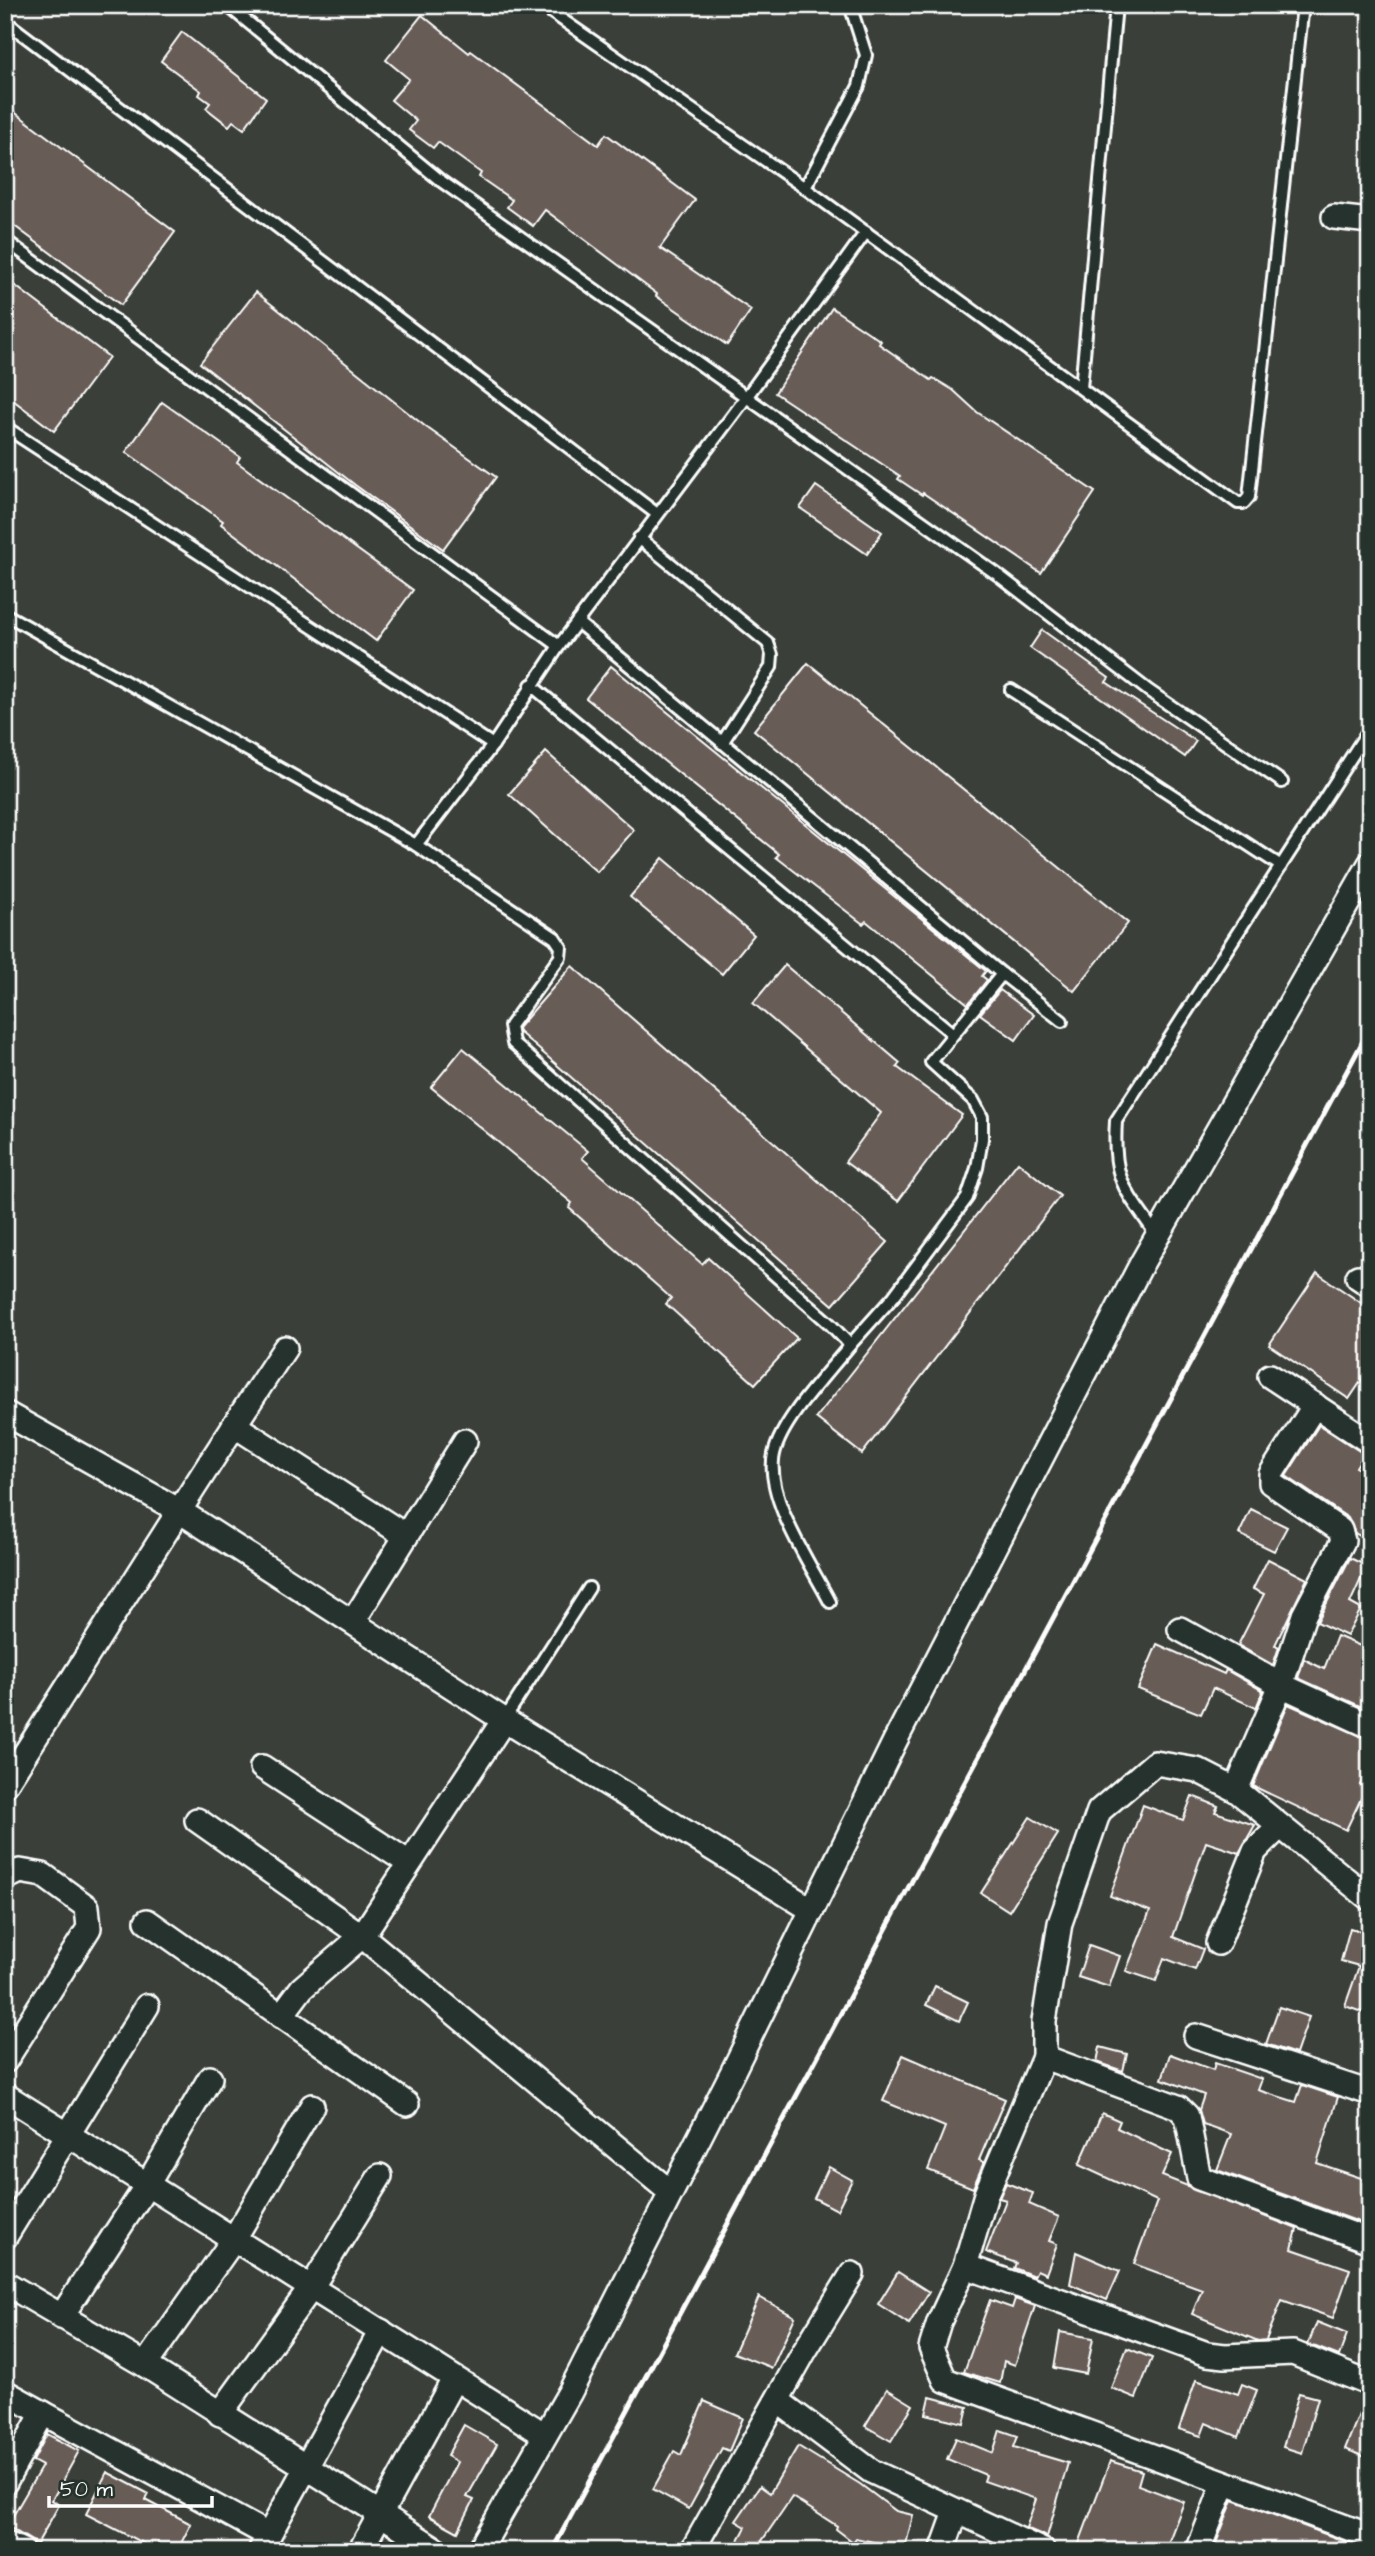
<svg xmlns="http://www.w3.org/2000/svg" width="1375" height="2556" viewBox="0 0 1375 2556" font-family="'Architects Daughter',sans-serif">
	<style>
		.building { fill: #675b56; stroke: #fff; stroke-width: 2 }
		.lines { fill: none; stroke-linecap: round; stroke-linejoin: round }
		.lane-casing { stroke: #fff; stroke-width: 16 }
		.street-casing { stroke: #fff; stroke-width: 28 }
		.lane { stroke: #26332d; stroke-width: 10 }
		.street { stroke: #26332d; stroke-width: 23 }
		.rail { stroke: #fff; stroke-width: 5 }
	</style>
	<rect width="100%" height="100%" fill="#3a3f39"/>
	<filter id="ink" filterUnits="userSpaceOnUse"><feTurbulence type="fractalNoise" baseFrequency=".0143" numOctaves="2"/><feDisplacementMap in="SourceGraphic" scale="14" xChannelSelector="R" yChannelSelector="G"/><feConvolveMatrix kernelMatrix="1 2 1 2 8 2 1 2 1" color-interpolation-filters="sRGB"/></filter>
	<g filter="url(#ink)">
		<g class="building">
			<path d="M422,15L469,53L471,51L598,145L606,134L695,200L660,248L751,310L727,345L656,296L657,294L545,210L533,226L507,207L512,200L479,177L481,173L438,142L433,148L409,130L416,121L391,100L409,79L386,60Z"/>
			<path d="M182,32L266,98L244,129L233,121L229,126L206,108L210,103L199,95L201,91L161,61Z"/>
			<path d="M5,105L175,232L121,305L5,219Z"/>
			<path d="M5,278L109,357L54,431L5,394Z"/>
			<path d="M256,292L426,427L496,477L443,549L355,485L200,363Z"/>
			<path d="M832,308L881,341L879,344L931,380L933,378L953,390L977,412L1095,492L1041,573L923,493L922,495L898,479L900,476L775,393Z"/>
			<path d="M162,402L240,457L237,462L413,590L376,641L221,524L223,521L126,452Z"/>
			<path d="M816,486L882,532L867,554L800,508Z"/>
			<path d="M1042,630L1109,678L1106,682L1196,741L1185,757L1030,648Z"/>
			<path d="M808,663L1128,923L1074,991L754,730Z"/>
			<path d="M611,666L986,971L982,976L987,980L968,1004L866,921L863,924L776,857L779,854L586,698Z"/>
			<path d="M546,752L634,830L597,872L509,794Z"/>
			<path d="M663,858L754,935L722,974L630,897Z"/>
			<path d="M785,965L900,1063L897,1067L962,1115L898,1201L845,1162L881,1113L753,1003Z"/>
			<path d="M572,966L888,1242L833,1305L519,1032L518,1028Z"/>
			<path d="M1000,990L1034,1015L1016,1040L980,1014Z"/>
			<path d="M463,1048L588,1151L582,1158L702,1264L708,1258L797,1338L755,1384L666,1304L671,1298L569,1208L572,1203L431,1087Z"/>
			<path d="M1018,1162L1060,1196L862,1454L816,1418Z"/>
			<path d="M1317,1273L1370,1309V1368L1349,1399L1269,1345Z"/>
			<path d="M1319,1425L1364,1454L1356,1467L1370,1476V1542L1355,1533L1348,1518L1286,1476Z"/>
			<path d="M1251,1509L1287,1527L1274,1551L1239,1534Z"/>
			<path d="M1350,1558L1367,1566L1350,1603L1361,1609L1347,1636L1317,1622Z"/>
			<path d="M1268,1559L1307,1579L1275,1645L1279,1647L1273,1665L1238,1645L1264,1594L1253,1589Z"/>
			<path d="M1337,1636L1370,1650V1692L1362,1707L1298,1678L1304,1659L1324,1669Z"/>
			<path d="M1157,1644L1224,1674L1226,1670L1263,1691L1256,1708L1213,1688L1201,1714L1138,1689Z"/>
			<path d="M1288,1704L1370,1740V1762L1360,1785L1366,1788L1346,1830L1253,1786Z"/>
			<path d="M1192,1796L1218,1806L1215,1812L1255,1825L1239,1853L1206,1842L1173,1937L1203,1949L1195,1970L1164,1958L1156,1981L1126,1971L1150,1911L1110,1896L1143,1805L1183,1820Z"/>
			<path d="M1030,1817L1058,1834L1009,1911L981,1893Z"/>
			<path d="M1350,1928L1370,1934V2015L1345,2006L1359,1966L1341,1961Z"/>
			<path d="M1089,1945L1120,1956L1109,1987L1078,1977Z"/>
			<path d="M935,1986L968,2002L959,2021L926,2005Z"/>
			<path d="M1279,2007L1309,2017L1296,2054L1266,2044Z"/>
			<path d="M1100,2047L1127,2054L1123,2071L1097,2062Z"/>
			<path d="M1170,2054L1213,2070L1215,2063L1262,2079L1258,2090L1296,2102L1302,2085L1338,2097L1317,2163L1370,2181V2226L1217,2170L1231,2134L1203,2124L1199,2110L1204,2095L1162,2079Z"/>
			<path d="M903,2055L1005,2099L979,2160L984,2162L973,2188L928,2170L945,2127L883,2101Z"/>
			<path d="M1102,2113L1120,2121L1117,2128L1172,2154L1162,2176L1297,2229L1292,2249L1350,2269L1333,2318L1282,2300L1266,2340L1258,2341L1192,2314L1202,2289L1134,2264L1157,2201L1079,2165Z"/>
			<path d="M829,2167L852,2180L837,2210L814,2198Z"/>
			<path d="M1006,2183L1033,2193L1029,2204L1059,2217L1049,2241L1057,2244L1046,2274L1037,2270L1034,2276L1014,2268L1016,2263L986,2252L1006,2200L999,2198Z"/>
			<path d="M1076,2252L1120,2271L1107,2300L1070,2284Z"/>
			<path d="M898,2272L929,2292L909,2324L878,2304Z"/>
			<path d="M759,2297L795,2317L772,2368L734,2353Z"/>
			<path d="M1015,2299L1035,2306L1015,2365L1004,2361L1000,2383L964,2372L990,2300L1012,2308Z"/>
			<path d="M1317,2322L1347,2334L1339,2356L1308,2344Z"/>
			<path d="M1060,2332L1093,2338L1086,2374L1054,2368Z"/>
			<path d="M1127,2348L1152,2358L1136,2398L1111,2388Z"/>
			<path d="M1196,2380L1238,2394L1242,2384L1257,2390L1239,2437L1206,2423L1201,2436L1179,2429Z"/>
			<path d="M887,2389L913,2405L891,2441L865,2426Z"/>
			<path d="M1299,2393L1318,2398L1302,2453L1283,2447Z"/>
			<path d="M930,2397L968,2407L964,2423L926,2414Z"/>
			<path d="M1366,2397L1370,2398V2459L1345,2449Z"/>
			<path d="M704,2401L743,2418L729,2451L722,2448L689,2509L653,2489L674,2451L681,2455Z"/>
			<path d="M464,2425L497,2444L467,2497L474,2500L458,2532L429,2516L457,2462L447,2456Z"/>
			<path d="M1000,2430L1018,2436L1014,2447L1068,2463L1047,2537L1026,2528L1036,2499L984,2481L986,2475L947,2459L956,2438L993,2453Z"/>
			<path d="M47,2434L79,2451L52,2500L59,2505L37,2544L7,2526L42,2466L33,2461Z"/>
			<path d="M798,2446L860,2484L896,2511L913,2515L905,2549L856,2538L853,2542L836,2529L837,2526L792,2497L755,2551H733L746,2527L736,2521L760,2486L770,2493Z"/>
			<path d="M1110,2461L1142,2471L1138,2485L1184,2502L1165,2551H1090L1078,2546Z"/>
			<path d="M107,2472L149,2494L146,2500L191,2524L177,2551H158L86,2514Z"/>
			<path d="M1233,2500L1363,2548L1362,2551H1213Z"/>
		</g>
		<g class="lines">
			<g class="lane-casing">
				<g id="lane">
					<path d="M227,5L441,181L998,575L1149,691L1282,782"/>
					<path d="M541,5L805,188L1238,503H1244L1249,497L1303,5"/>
					<path d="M5,21L657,514"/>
					<path d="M805,188L859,86L866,55L850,5"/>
					<path d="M5,240L559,646"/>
					<path d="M1081,388L1116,5"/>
					<path d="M5,427L493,745"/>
					<path d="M639,538L768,643L772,655L771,667L722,743"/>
					<path d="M5,614L416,845L555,938L561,947L560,957L510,1026L513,1043L830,1324L850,1345C827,1374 782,1419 774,1454C764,1496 811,1565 830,1602"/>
					<path d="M577,622L1002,974L1062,1021"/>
					<path d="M531,685L952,1033"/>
					<path d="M1011,690L1281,866"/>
					<path d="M416,845L493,745L559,646L745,399L866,232"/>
					<path d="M1157,1236C1125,1189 1112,1181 1116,1121L1370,728"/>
					<path d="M850,1345L894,1296L967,1198L977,1168L982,1139V1117L973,1100L931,1062L1002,974"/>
					<path d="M504,1720L589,1588"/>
				</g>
			</g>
			<g class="street-casing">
				<g id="street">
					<path d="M1334,217L1370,221"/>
					<path d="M1358,1277L1370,1285"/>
					<path d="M1270,1376L1370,1442"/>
					<path d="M5,1413L178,1510L504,1720L812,1910"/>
					<path d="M234,1425L406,1536"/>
					<path d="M354,1620L465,1441"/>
					<path d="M1180,1629L1281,1685L1370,1726"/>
					<path d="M504,1720L362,1936L669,2191"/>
					<path d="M262,1767L409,1863"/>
					<path d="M5,1785C99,1639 189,1492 285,1348"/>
					<path d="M1236,1790L1281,1685L1304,1615L1343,1541L1340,1530L1271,1483V1474L1315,1405"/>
					<path d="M197,1820L362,1936L302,1988L281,2016"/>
					<path d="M5,1878L20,1871L43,1875L87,1907L89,1928L5,2061"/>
					<path d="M147,1921L407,2104"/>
					<path d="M1218,1943L1255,1851L1278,1828"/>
					<path d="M1196,2036L1370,2093"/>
					<path d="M1044,2057V2021L1060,1923L1099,1811L1155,1763L1197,1770L1236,1790L1370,1899"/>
					<path d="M5,2095L545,2435"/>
					<path d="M5,2237L147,2006"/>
					<path d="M1370,2241L1199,2178L1187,2116L1178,2107L1044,2057L986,2194L965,2266L939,2322L931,2348L945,2380L1370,2536"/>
					<path d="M965,2266L1207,2354L1225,2356L1293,2353L1370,2384"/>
					<path d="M5,2283L145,2365L439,2551"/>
					<path d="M61,2317L147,2185L210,2078"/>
					<path d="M145,2365L234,2239L312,2106"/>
					<path d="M5,2392L43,2413"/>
					<path d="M778,2401L871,2471L1043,2551"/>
					<path d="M220,2414L311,2288L380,2176"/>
					<path d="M5,2482L43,2413L268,2535"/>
					<path d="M5,2543L22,2551"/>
					<path d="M260,2551L381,2331"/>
					<path d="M360,2551L454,2379"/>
					<path d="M479,2551L570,2392L733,2071L895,1741L1142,1263L1370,864"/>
					<path d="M692,2551L804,2352L852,2274"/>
					<path d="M942,2551L956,2512"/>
					<path d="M1198,2551L1224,2484"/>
				</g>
			</g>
			<use href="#lane" class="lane"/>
			<use href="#street" class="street"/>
			<path class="rail" d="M552,2551L1370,1028"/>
		</g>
	</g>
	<rect width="1375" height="2556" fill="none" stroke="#26332d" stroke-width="28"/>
	<rect x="14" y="14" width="1347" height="2528" fill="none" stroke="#fff" stroke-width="2.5" filter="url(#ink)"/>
	<path d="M49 2496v10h163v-10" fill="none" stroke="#ffffff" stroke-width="3.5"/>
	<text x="60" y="2496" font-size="21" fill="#ffffff" stroke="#26332d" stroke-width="5" paint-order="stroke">50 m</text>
</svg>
